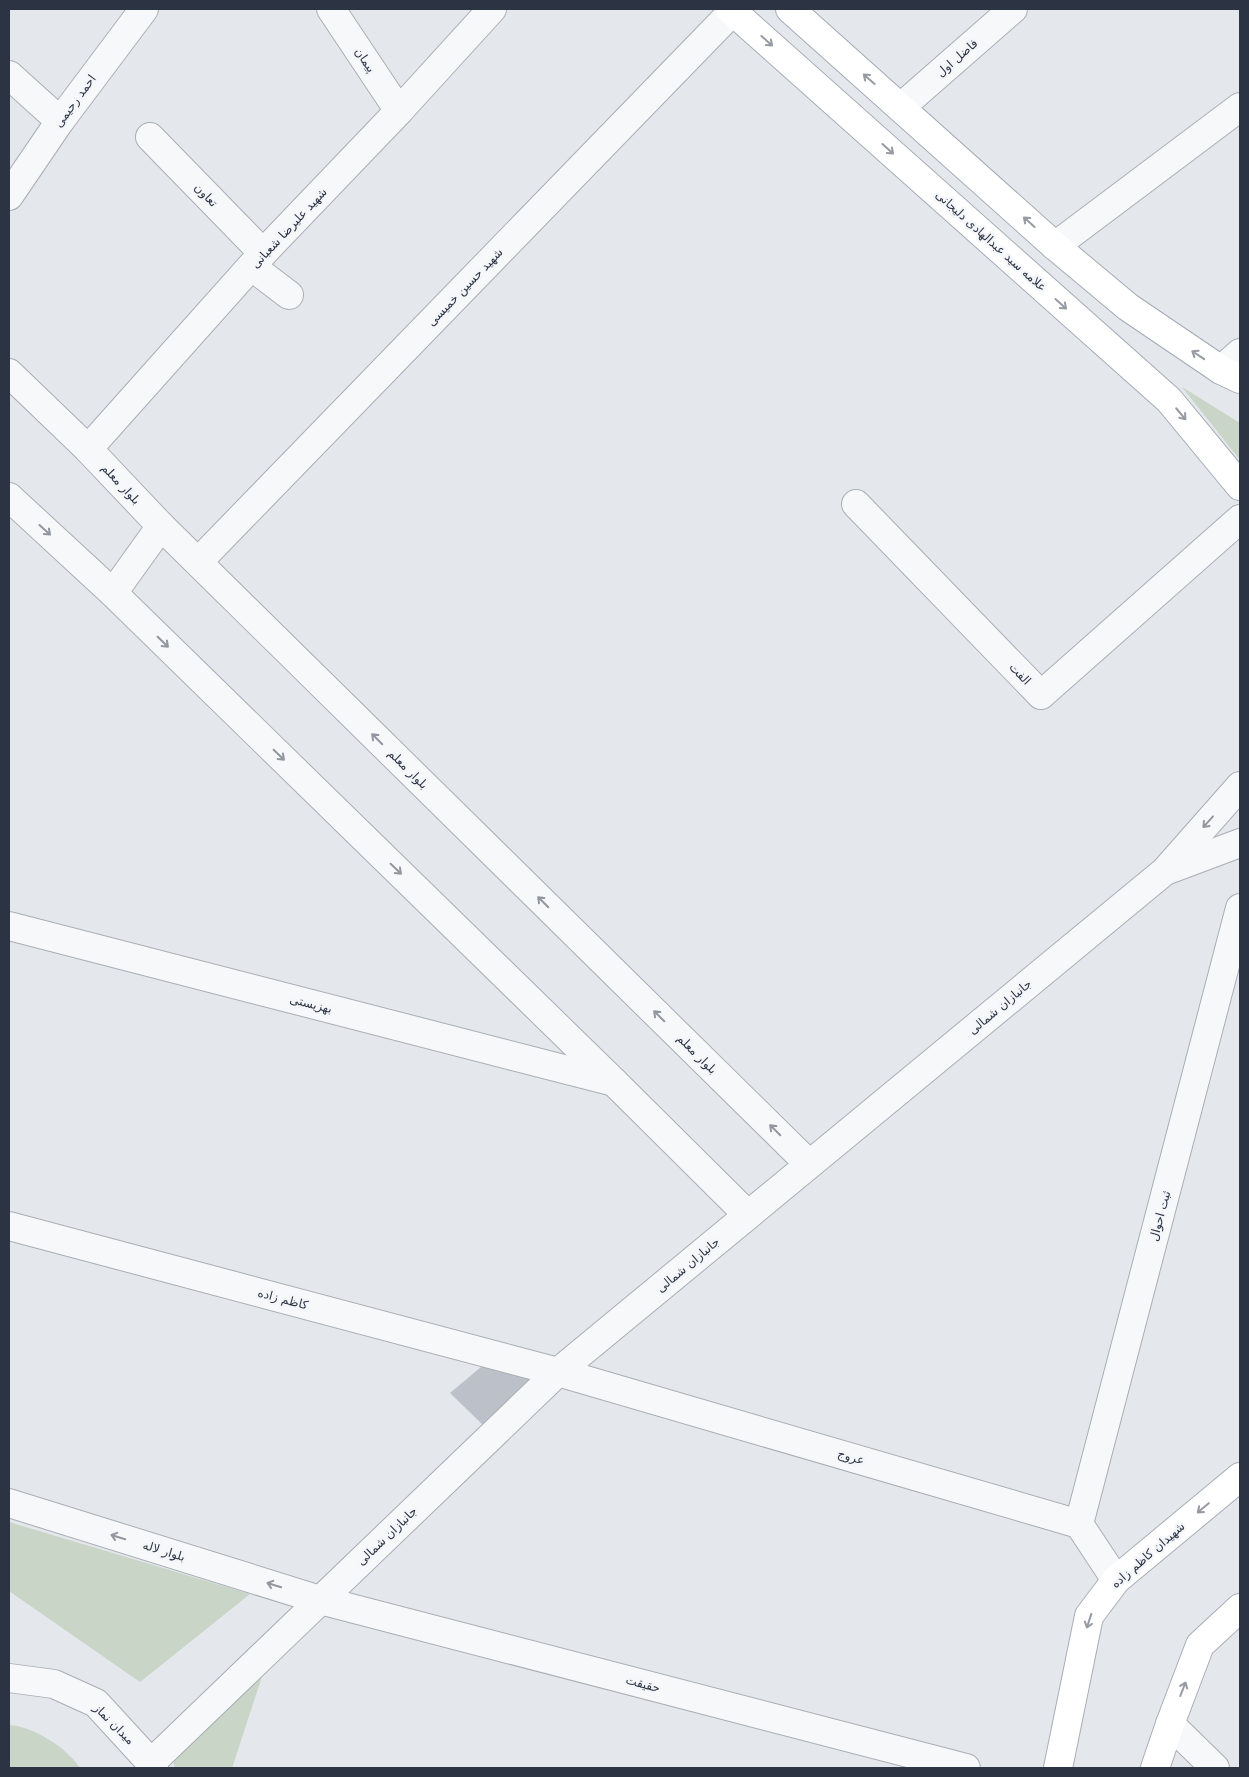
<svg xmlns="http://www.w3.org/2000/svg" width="1249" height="1777" viewBox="0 0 1249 1777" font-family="'DejaVu Sans',Vazirmatn,sans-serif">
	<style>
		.green { fill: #c9d5c6 }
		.building { fill: #bcc0c9 }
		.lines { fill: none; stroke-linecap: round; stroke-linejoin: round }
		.minor-casing { stroke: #a9aeb6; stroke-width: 30 }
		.tertiary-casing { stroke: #a9aeb6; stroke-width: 30 }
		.secondary-casing { stroke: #a9aeb6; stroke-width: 30 }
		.primary-casing { stroke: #a4abb7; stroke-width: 30 }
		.minor { stroke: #f7f8fa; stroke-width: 28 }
		.tertiary { stroke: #f7f8fa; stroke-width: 28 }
		.secondary { stroke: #fff; stroke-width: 28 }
		.primary { stroke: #fff; stroke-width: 28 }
		.oneway { stroke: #969aa2 }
		.oneway2 { stroke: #92969f }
		.labels { text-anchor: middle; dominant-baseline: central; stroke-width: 5; stroke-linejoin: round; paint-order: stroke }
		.street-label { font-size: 12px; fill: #2c3444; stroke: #f4f6f9 }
	</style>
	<rect width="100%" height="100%" fill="#e4e7ec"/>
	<g class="green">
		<path d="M1182,387L1240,423V460Z"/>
		<path d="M9,1522L250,1594L140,1682L9,1591Z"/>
		<path d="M267,1661L232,1768H175L171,1752Z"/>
		<path d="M9,1725C33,1726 67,1748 80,1768H9Z"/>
	</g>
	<path class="building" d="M493,1357L553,1373L486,1428L450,1393Z"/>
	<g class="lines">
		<g class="minor-casing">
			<g id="minor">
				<path d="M331,9L399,111"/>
				<path d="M9,75L60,121"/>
				<path d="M901,107L1013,9"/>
				<path d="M150,137L263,253"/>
				<path d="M9,196L60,121L144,9"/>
				<path d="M1055,246L1240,107"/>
				<path d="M252,267L289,295"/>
				<path d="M1221,370L1240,353"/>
				<path d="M88,449L263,253L399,111L492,9"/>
				<path d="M856,504L1041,695L1240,519"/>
				<path d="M198,562L733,11"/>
				<path d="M9,926L614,1082"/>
				<path d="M9,1226L558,1372L1079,1524L1116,1580"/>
				<path d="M1079,1524L1240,908"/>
				<path d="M320,1600L966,1768"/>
				<path d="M1170,1724L1215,1768"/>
			</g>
		</g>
		<g class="tertiary-casing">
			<g id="tertiary">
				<path d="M9,373L88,449L161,526L809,1164"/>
				<path d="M9,497L113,593L614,1082L748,1215"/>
				<path d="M113,593L161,526"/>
				<path d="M1168,870L1240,843"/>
				<path d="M9,1503L320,1600"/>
				<path d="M9,1678L54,1684L96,1703L151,1763L154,1768"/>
				<path d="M151,1763L558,1372L1165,871L1240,786"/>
			</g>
		</g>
		<g class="secondary-casing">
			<g id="secondary">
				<path d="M1058,1768L1089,1616L1116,1580L1240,1477"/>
				<path d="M1155,1768L1170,1724L1200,1645L1240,1608"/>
			</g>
		</g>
		<g class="primary-casing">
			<g id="primary">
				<path d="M730,9L1169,400L1240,486"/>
				<path d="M790,9L1055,246L1128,307L1221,370L1240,379"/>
			</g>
		</g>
		<use href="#minor" class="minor"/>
		<use href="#tertiary" class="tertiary"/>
		<use href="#secondary" class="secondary"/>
		<use href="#primary" class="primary"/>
	</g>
	<defs><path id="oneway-shaft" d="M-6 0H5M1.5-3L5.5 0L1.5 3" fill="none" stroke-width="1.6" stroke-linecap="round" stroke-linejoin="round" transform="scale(1.25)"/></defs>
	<g class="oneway">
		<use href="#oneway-shaft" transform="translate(767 41) rotate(42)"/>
		<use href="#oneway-shaft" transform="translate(869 79) rotate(-139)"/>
		<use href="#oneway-shaft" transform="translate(888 149) rotate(42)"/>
		<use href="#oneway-shaft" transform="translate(1029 222) rotate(-138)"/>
		<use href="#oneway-shaft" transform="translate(1061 304) rotate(42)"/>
		<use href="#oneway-shaft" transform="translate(1198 355) rotate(-146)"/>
		<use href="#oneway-shaft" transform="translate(1181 414) rotate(50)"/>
		<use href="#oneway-shaft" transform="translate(1203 1508) rotate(140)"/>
		<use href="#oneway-shaft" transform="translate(1089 1621) rotate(108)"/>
		<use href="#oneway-shaft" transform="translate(1183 1689) rotate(-69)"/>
	</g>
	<g class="oneway2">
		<use href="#oneway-shaft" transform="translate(45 530) rotate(42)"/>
		<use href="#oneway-shaft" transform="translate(163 642) rotate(44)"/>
		<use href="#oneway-shaft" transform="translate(377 739) rotate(-135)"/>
		<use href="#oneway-shaft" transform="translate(279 755) rotate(44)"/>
		<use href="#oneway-shaft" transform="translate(1208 822) rotate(132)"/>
		<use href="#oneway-shaft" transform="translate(396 869) rotate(44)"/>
		<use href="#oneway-shaft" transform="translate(543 902) rotate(-135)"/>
		<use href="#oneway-shaft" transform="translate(659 1016) rotate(-135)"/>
		<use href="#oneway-shaft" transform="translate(775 1130) rotate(-135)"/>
		<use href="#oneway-shaft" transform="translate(118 1537) rotate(-163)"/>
		<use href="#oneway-shaft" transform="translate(274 1585) rotate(-163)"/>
	</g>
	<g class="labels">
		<g class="street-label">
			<text transform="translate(957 58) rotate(-41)">فاضل اول</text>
			<text transform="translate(365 60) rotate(56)">پیمان</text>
			<text transform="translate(75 101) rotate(-54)">احمد رحیمی</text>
			<text transform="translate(206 195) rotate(46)">تعاون</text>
			<text transform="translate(289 228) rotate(-47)">شهید علیرضا شعبانی</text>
			<text transform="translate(991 241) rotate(42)">علامه سید عبدالهادی دلیجانی</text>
			<text transform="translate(465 287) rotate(-46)">شهید حسین خمیسی</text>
			<text transform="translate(121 484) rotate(47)">بلوار معلم</text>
			<text transform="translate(1020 674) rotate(46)">الفت</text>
			<text transform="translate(408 769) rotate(45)">بلوار معلم</text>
			<text transform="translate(311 1004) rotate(14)">بهزیستی</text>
			<text transform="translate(1000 1007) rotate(-40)">جانبازان شمالی</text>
			<text transform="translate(697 1054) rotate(45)">بلوار معلم</text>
			<text transform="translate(1160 1216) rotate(-75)">ثبت احوال</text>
			<text transform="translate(688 1265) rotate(-40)">جانبازان شمالی</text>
			<text transform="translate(283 1299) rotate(15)">کاظم زاده</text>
			<text transform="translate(851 1457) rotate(16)">عروج</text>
			<text transform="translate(387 1536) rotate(-44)">جانبازان شمالی</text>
			<text transform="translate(164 1551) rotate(17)">بلوار لاله</text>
			<text transform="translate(1148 1555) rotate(-41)">شهیدان کاظم زاده</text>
			<text transform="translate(643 1684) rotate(15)">حقیقت</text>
			<text transform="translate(114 1724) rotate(45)">میدان نماز</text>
		</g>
	</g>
	<rect width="1249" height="1777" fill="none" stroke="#2c3444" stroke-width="20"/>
</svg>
